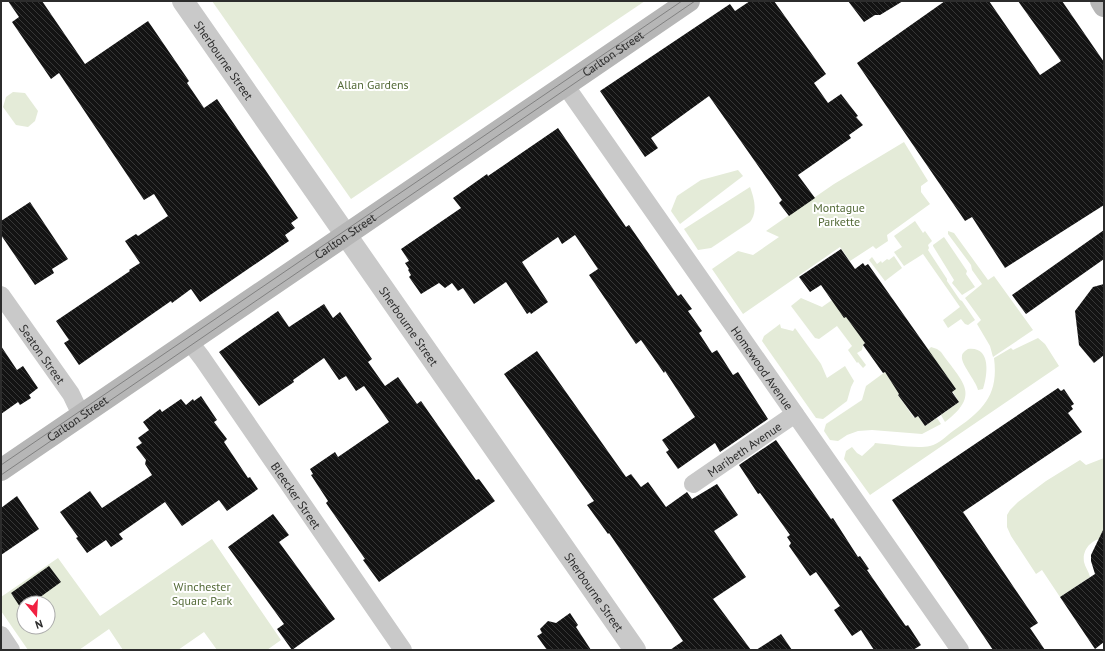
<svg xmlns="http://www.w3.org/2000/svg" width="1105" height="651" viewBox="0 0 1105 651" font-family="'PT Sans',sans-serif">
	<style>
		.green { fill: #e4ebd8; fill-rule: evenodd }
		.building { fill: url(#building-back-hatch) }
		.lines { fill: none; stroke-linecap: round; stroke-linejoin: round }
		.minor { stroke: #c9c9c9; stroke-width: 18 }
		.tertiary { stroke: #c9c9c9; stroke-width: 22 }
		.secondary { stroke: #b6b6b6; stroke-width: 22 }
		.tram { stroke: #818181; stroke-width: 1 }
		.labels { text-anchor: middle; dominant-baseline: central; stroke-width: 4; stroke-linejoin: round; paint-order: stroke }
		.street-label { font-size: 12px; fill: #2c2c2c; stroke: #fff }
		.park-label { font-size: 12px; fill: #536a37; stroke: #fff }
	</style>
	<defs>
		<pattern id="building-back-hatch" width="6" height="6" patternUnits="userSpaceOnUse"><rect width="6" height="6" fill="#131313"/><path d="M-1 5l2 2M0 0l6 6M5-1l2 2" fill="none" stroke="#363636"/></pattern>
	</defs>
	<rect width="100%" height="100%" fill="#fff"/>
	<g class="green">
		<path d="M212,1H645L351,199Z"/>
		<path d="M13,92L25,93L38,111L35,121L28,127L16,125L3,107L6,97Z"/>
		<path d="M904,142L928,181L921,186V192L930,204L887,235L888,241L876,249L873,246L850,261L840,247L743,314L712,269L738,251L753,255L779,237L766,231L834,184Z"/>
		<path d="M738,170L743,176L680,224L671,211L677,196L701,180Z"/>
		<path d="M750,187C754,198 758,212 750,222L711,248L698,250L684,229Z"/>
		<path d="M915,221L923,233L925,231L932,241L928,245L929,248L928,250L947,279V281L960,300L962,301L975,320L968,325L965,324L961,319L948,328L943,320L960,307L923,254L904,266L894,252L902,247L894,236Z"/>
		<path d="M948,231L954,233L988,280L994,276L1033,330L993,357L990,346L977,324L981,320L965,298L982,284L972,270L971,265L948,234Z"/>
		<path d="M944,237L967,271L966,274L975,287L962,295L952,283L954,280L933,246V245Z"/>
		<path d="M894,256L902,268L885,281L869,260L872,257L877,264L881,261L882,263L887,259L889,260Z"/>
		<path d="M801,298L822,307L832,300L847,316L865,343L863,345L862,350L857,353L866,365L863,368L858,362L857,363L848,350L852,346L837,326L819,339L815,338L791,306Z"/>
		<path d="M780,324L781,328L793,331L795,328L821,364L827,378L845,366L854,381L851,387L847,401L823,419L816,418L762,341L764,336Z"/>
		<path d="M1038,338L1045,344L1059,366L870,495L844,459L846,451L852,447L857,453L862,456L874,445L875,443C890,444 916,449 930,446C939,444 946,436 953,431C982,411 999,396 994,358L1011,348L1013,350Z"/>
		<path d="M931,347L937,349L941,352C962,382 982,394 945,422L941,415L959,402L928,350Z"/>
		<path d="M968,349C991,346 988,374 983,389L978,390C976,381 960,363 962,356C962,353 965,351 968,349Z"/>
		<path d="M885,372L900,393L898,395L914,418L918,416L925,426L937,418L941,424L922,434L872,430L858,431L847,435L838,441L830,440L824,431L826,424L862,400L866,386Z"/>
		<path d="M1104,458V538C1092,539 1082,549 1084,562C1085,567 1089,572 1090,577L1060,597L1042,570L1036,574L1011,536L1007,527V515L1010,510L1018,502L1046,481L1080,460L1086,465Z"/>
		<path d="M212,539L281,640L267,650H217L204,632L178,650H123L109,629L79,650H28L1,611V597L58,558L100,616ZM24,603H48V627H24Z"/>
	</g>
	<g class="building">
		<path d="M8,1H42L85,64L148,21L189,81L187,83L204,108L217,99L298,218L291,223L295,228L285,235L289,241L200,302L191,289L172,303L171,301L79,365L64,343L69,340L56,321L130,271L129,270L140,263L125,241L136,234L138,236L168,216L154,194L144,200L59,73L51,79L12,22L19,17Z"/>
		<path d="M750,1H774L826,74L814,83L828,103L841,94L858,116L856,117L863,125L849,135L851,138L798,175L815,198L789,216L779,203L782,200L709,96L651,138L658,148L645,157L600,91L730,4L735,11Z"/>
		<path d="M848,1H903L880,15H875L864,22Z"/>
		<path d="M945,1H989L1040,75L1061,61L1018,1H1062L1104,62V205L1005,268L972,217L965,221L857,63Z"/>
		<path d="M558,128L626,227L629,225L678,296L681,294L692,309L688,311L702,331L699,333L712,353L717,350L733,375L738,372L768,419L720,452L715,443L678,469L666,452L669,450L662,440L695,417L665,371L664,373L641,340L636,344L589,275L598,269L575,235L562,244L558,237L522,262L548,302L531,314L530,312L527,314L506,282L474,304L463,288L458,291L452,283L445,288L439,283L421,294L409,277L411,275L408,270L409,269L405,263L409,261L401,249L461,208L453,198L487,174L488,176Z"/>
		<path d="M30,202L68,259L52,269L54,273L35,285L1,235V221Z"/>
		<path d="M1104,230V259L1026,314L1012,295Z"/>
		<path d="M841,249L855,269L863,263L865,266L868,264L956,389L952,392L959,402L925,426L918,416L915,418L898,395L899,394L885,372L883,373L863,345L865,343L846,317L844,318L821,285L810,292L799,277Z"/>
		<path d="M1104,284V355L1094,363L1079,345L1075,311L1093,287Z"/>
		<path d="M324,304L333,318L340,312L372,359L368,362L385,386L398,377L417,404L421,401L476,480L479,479L495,501L379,582L363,560L365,559L326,503L328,501L311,475L313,474L310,469L335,452L338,457L389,422L364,386L356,391L346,376L339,380L324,358L293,380L294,382L259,406L219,352L278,311L289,327Z"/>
		<path d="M1,346L17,370L23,366L38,388L29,395L31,398L20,405L18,402L1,414Z"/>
		<path d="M537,351L626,477L631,474L641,487L648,482L666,507L687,492L692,499L717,484L738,515L714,531L746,577L713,599L751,650H670L683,641L609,533L608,534L587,505L594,501L504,374Z"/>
		<path d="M1058,388L1061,391L1064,389L1074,404L1071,406L1073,409L1068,413L1082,432L963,512L1038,623L1030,628L1045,650H993L892,500Z"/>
		<path d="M201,396L217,420L214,422L227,439L224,442L248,478L250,477L258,489L227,511L219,500L182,526L165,502L119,534L123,539L111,547L106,540L87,553L76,538L78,537L60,512L90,491L102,508L152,475L145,464L146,460L136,447L142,443L138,438L149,430L143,422L160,409L162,412L181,399L186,405L193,399L194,401Z"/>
		<path d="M776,440L831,519L833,518L858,557L860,556L869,569L867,570L905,625L906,626L908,625L921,645L913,650H874L861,630L852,636L834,610L840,606L816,572L810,576L789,546L791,543L787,537L790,535L760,493L758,494L739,465Z"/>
		<path d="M17,496L39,529L1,555V508Z"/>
		<path d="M273,514L289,535L279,542L335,619L292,650L277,629L284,624L228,547Z"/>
		<path d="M1104,528V642L1095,649L1060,597L1095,574L1091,561V555Z"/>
		<path d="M49,566L61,582L32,603H24V609L22,610L11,593Z"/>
		<path d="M570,613L578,625L576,627L591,650H547L537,636L542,633L540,629L548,621L556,623Z"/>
		<path d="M781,634L792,650H756Z"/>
	</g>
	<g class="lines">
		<g class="minor">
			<path id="s1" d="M565,85L960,650"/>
			<path id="s2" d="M1,295L71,394L81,415"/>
			<path id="s3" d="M189,341L202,358L403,650"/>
			<path id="s4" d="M693,484L795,414"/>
			<path d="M1,635L11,650"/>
		</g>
		<path class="tertiary" id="s5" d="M183,1L635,650"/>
		<g class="secondary">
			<path d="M1101,1L1104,6"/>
			<path id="s6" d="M1,470L689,1"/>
		</g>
		<g class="tram">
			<path d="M1,465L682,1"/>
			<path d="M1,475L695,1"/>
		</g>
	</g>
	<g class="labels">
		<g class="street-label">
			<text stroke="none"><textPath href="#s6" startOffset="740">Carlton Street</textPath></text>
			<text stroke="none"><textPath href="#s5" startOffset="72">Sherbourne Street</textPath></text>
			<text stroke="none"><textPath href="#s6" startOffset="416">Carlton Street</textPath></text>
			<text stroke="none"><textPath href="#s5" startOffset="396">Sherbourne Street</textPath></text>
			<text stroke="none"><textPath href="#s2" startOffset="72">Seaton Street</textPath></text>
			<text stroke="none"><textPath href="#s1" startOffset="345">Homewood Avenue</textPath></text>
			<text stroke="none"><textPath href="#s6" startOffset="92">Carlton Street</textPath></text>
			<text stroke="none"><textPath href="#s4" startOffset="62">Maribeth Avenue</textPath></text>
			<text stroke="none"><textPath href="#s3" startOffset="188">Bleecker Street</textPath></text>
			<text stroke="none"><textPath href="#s5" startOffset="720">Sherbourne Street</textPath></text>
		</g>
		<g class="park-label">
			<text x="373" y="84">Allan Gardens</text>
			<text x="839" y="207">Montague<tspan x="839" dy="14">Parkette</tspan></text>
			<text x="202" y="586">Winchester<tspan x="202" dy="14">Square Park</tspan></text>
		</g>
	</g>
	<rect width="1105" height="651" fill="none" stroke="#2c2c2c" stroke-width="4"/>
	<g transform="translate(36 615) rotate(162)"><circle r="19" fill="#ffffff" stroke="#ababab"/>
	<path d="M0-3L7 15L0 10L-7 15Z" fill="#f12041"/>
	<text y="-6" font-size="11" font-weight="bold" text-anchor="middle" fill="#2c2c2c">N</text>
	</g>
</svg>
